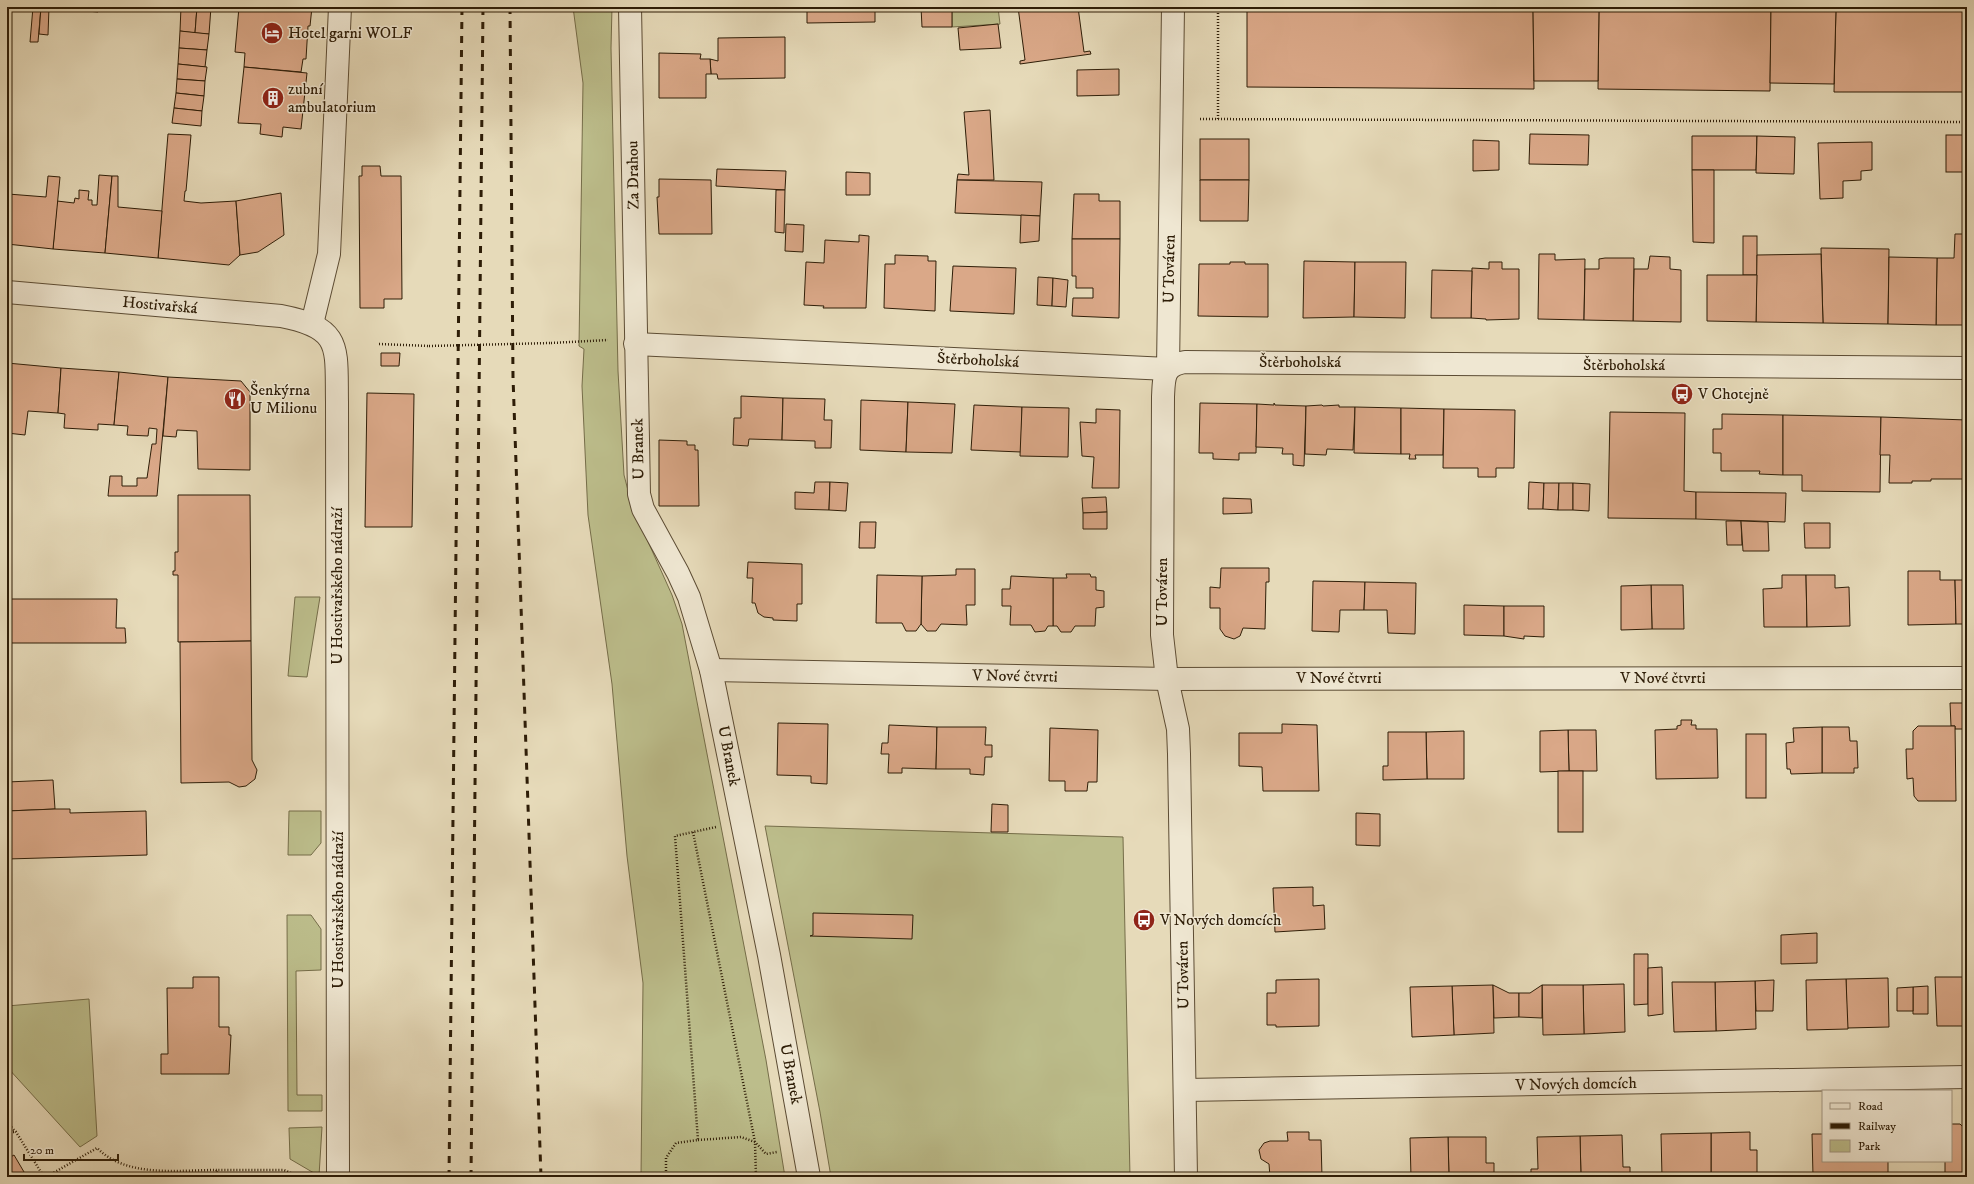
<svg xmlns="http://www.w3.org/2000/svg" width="1974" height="1184" viewBox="0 0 1974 1184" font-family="'IM FELL DW Pica',serif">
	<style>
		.green { fill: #bcbd8b; stroke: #756d49 }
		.building { fill: #daa888; stroke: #2e1d07 }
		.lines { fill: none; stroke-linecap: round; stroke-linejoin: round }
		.minor-casing { stroke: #5c4c34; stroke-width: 24 }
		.tertiary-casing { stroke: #5c4c34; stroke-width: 24 }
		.path { stroke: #2e1d07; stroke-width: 2.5; stroke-dasharray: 1 2; stroke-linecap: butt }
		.minor { stroke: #efe7d2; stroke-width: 22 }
		.tertiary { stroke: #efe7d2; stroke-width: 22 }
		.rail { stroke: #2e1d07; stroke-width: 3; stroke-dasharray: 7 7; stroke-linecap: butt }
		.path-bridge { stroke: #2e1d07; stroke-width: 2.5; stroke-dasharray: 1 2; stroke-linecap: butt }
		.labels { text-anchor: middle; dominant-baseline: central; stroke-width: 3; stroke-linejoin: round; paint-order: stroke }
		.poi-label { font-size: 16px; fill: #2e1d07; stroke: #efe7d2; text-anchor: start }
		.street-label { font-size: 16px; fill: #2e1d07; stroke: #efe7d2 }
	</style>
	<rect width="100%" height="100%" fill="#e6dab9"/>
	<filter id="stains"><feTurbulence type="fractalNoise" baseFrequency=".005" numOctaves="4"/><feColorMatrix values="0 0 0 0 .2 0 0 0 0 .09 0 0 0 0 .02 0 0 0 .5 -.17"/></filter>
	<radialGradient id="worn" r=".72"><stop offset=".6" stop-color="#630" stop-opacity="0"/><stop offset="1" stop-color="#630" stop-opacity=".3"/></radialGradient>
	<g class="green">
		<path d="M573,7H612L611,48L618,371L624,475L632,506L672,595L682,624L766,1060L785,1177H641L643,983L627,856L612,684L588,515L582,386L584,349L579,346L583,83Z"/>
		<path d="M952,7H998L1000,24L952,27Z"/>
		<path d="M295,597H320L307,677L288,676Z"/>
		<path d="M289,811H321V843L311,855H288Z"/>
		<path d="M765,826L1123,837L1130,1177H831L820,1112Z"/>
		<path d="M287,915H311L321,929V970L296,971L297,1095H322V1111H288Z"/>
		<path d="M89,999L97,1136L80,1147L7,1067V1006Z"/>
		<path d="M322,1127L319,1176L290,1159L289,1128Z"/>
		<path d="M223,1173H276L283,1177H218Z"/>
	</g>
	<g class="building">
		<path d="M33,7H41L38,42H30Z"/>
		<path d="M41,7H49L48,35L39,34Z"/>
		<path d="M88,7H98V12L87,11Z"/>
		<path d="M181,7H197L195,33L180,31Z"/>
		<path d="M197,7H211L209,34L195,33Z"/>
		<path d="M239,7H312L310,26H308L306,59H303L301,72L244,67L245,53L235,52Z"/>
		<path d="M807,7H875V22L807,23Z"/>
		<path d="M921,7H952V27H922Z"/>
		<path d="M1018,7H1078L1084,52L1090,51L1091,54L1020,64V61L1025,60Z"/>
		<path d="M1247,7H1533L1534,89L1247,87Z"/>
		<path d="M1599,7H1771L1770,91L1598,89Z"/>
		<rect x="1771" y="7" width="65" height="2"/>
		<path d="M1836,7H1967V92H1834Z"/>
		<path d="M1533,8H1599L1598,81H1534Z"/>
		<path d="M1771,9H1836L1834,84L1770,83Z"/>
		<path d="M998,24L1001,48L960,50L958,28Z"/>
		<path d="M180,31L209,34L207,50L179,48Z"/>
		<path d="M785,37V78L718,79L717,74H711L710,59L718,61V38Z"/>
		<path d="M179,48L207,50L205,67L178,64Z"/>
		<path d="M659,53L701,54L700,59H710L711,74H706V98H659Z"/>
		<path d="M178,64L207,67L205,81L177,79Z"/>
		<path d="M244,67L307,73L301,129L283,127L282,137L260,134L261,124L238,123Z"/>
		<path d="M1119,69V95L1077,96V70Z"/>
		<path d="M177,79L205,81L204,96L176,93Z"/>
		<path d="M176,93L204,96L202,111L174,108Z"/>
		<path d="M174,108L202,111L201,126L172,123Z"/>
		<path d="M990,110L994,180H957L958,174L969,175L964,112Z"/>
		<path d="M168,134L191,135L186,191H185L184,201L201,203L236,201L240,255L229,265L158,258Z"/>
		<path d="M1530,134L1589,135L1588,165L1529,164Z"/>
		<rect x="1946" y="135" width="21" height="37"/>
		<path d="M1692,136H1757L1756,170H1692Z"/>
		<path d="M1757,136L1795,137L1794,174L1756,173Z"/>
		<rect x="1200" y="139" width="49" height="41"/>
		<path d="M1473,140L1499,141V170L1473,171Z"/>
		<path d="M1872,142V170L1861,171V180L1843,181V198L1820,199L1818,143Z"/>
		<path d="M362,166H380L381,176H401L402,299H384V308H360L359,176H362Z"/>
		<path d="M717,169L786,171L785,190L716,186Z"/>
		<path d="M1692,170H1714V243L1693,242Z"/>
		<path d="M846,172L870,173V195H846Z"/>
		<path d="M99,175L112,176L105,253L53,249L57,201L74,203L75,198L79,199V190L89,191L88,200H92V205H97Z"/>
		<path d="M48,176L60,177L53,249L7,244L8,194L46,197Z"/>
		<path d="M112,176H118V207L162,211L158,258L105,253Z"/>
		<path d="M659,179L711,180L712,234H659L657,197H659Z"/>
		<path d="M957,180L1042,182L1040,216L955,213Z"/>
		<path d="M1200,180H1249L1248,221H1200Z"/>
		<path d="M776,190H785L784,233L775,232Z"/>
		<path d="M281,193L284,235L258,252L240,255L236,201Z"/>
		<path d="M1074,194H1099V201H1120V239H1072Z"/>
		<path d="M1021,215L1040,216L1039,241L1020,243Z"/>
		<path d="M786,224L804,225L803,252L785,251Z"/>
		<path d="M1955,234H1967V325H1936L1937,258H1954Z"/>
		<path d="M859,235L869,236L866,308H823L824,306L804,305L806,262L824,263L825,240L859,242Z"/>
		<rect x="1743" y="236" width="14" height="39"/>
		<path d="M1072,239H1120L1119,318L1072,316L1073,298H1093V288H1076V276H1072Z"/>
		<path d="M1821,248L1889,249L1888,324L1823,323Z"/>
		<path d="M1539,254H1555V260L1585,259L1584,320L1538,319Z"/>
		<path d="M1821,254L1823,323L1756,322L1757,255Z"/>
		<path d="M895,255L928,256V261H936L935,311L884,308L885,264H895Z"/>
		<path d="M1650,256L1670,257V269L1681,270V322L1633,321L1634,269H1648Z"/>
		<path d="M1889,257L1937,258L1936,325L1888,324Z"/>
		<path d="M1605,258H1634L1633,321L1584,320L1585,269H1599V259Z"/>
		<path d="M1304,261L1355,262L1354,317L1303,318Z"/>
		<path d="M1230,262H1245V264H1268V317L1198,316L1199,264H1230Z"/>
		<path d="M1355,262H1406L1405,318L1354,317Z"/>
		<path d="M1489,262H1502V269H1519V319L1486,320V319L1471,318L1472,268L1489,269Z"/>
		<path d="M953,266L1016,268L1014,314L950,311Z"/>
		<path d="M1432,270L1472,271L1471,318H1431Z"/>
		<path d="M1707,275H1757L1756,322L1707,321Z"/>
		<path d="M1038,277L1053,278L1052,306L1037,305Z"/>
		<path d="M1053,278L1068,280L1066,307L1052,306Z"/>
		<path d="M381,353H400L399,366H381Z"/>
		<path d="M7,363L61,368L58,413L28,411L25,435L7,433L10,410H7Z"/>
		<path d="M61,368L119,372L114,425L98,424V430L64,428L65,414L58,413Z"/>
		<path d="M119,372L168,377L157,496H108L110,476H122V486H137V478H147L152,444H156L157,429L149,428L148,436L127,435L128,426L114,425Z"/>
		<path d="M168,377L241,381L250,392V470L198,469L197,431L177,430L176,437L163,436Z"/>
		<path d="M367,393L414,394L412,527H365Z"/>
		<path d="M741,396L783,398L782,440L749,439L748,446L733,445L734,418H741Z"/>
		<path d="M783,398L825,399L824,420H832L831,448H815V441L782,440Z"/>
		<path d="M861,400L908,402L906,452L860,450Z"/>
		<path d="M908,402L955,404L952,453L906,452Z"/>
		<path d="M1200,403L1257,404L1256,453H1239V460L1213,459V453H1199Z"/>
		<path d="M1274,403L1275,405L1306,406L1304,466L1293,465V454H1282L1283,448L1256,447L1257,404L1274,405Z"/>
		<path d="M974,405L1022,407L1021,452L971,450Z"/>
		<path d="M1322,405L1323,406L1339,405V407H1355L1353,450L1327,449L1326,455L1305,454L1306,406Z"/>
		<path d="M1022,407L1069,408L1068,457L1020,456Z"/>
		<path d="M1355,407L1401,408V454L1354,453Z"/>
		<path d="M1401,408L1444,409L1443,455H1415L1416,459H1409L1410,454H1401Z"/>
		<path d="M1096,409L1120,410L1119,488H1092L1094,457L1082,456L1080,422L1096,423Z"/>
		<path d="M1444,409L1515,410L1514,468H1496V477H1478V468H1443Z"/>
		<path d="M1610,412L1685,413L1684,491L1696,492V519L1608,518Z"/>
		<path d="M1722,414L1783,415V475L1759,474L1760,471H1721V453H1713V429H1722Z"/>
		<path d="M1783,415L1881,417L1880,492L1802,491V475H1783Z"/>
		<path d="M1881,417L1967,420V479H1931V481H1912V483H1889L1890,455H1880Z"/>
		<path d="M659,440L687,441V445H695V450H698L699,506H659Z"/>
		<path d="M815,482H830L829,510L795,509V492L814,493Z"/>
		<path d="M830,482L848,483L846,511L829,510Z"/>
		<path d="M1529,482L1544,483L1543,509H1528Z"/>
		<path d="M1544,483H1559L1558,510L1543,509Z"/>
		<path d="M1559,483H1573V510H1558Z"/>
		<path d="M1573,483L1590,484L1589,511L1573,510Z"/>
		<path d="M1696,492L1786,493L1785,522L1696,519Z"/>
		<path d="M178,495H250L251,641L178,642V575H173V571H175V552H178Z"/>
		<path d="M1106,497L1107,512L1083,513L1082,498Z"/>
		<path d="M1223,498L1251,499L1252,513L1223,514Z"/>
		<path d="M1107,512V529H1083V513Z"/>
		<path d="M1726,521H1741L1742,545H1727Z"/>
		<path d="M1741,521L1768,522L1769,551H1743Z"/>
		<path d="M860,522H876L875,548H859Z"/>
		<path d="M1804,523H1830V548H1805Z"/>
		<path d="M748,562L802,564V604H797V621L773,620V618L764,617L758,613L755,603H752L753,578H747Z"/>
		<path d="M1221,568H1269V582H1266L1265,629L1243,628L1240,636L1234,639L1225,636L1220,629V608H1210V587L1220,588Z"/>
		<path d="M956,569H975V605H966L967,625L941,624L936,631H927L921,624L922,576L956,575Z"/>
		<path d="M1908,571H1940V580H1955L1956,624L1908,625Z"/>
		<path d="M1066,574H1090L1091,577H1096V590L1104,591V607L1096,608L1095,626H1075L1071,632H1061L1057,626H1053V578H1067Z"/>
		<path d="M877,575L922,576L921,624L916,631H906L902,623H876Z"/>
		<path d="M1782,575H1806L1807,627H1764L1763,589L1782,588Z"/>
		<path d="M1806,575H1835V588L1849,587L1850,626L1807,627Z"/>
		<path d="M1011,576L1053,578V626H1048L1045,631L1035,632L1031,625H1010L1011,606H1002V589H1010Z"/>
		<path d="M1955,580H1967V624H1956Z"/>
		<path d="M1313,581L1365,582L1364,610H1340L1339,632L1312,631Z"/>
		<path d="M1365,582L1416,583L1415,634L1388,633L1387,610H1364Z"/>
		<path d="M1651,585H1683L1684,629H1652Z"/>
		<path d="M1651,585L1652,629L1621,630V586Z"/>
		<path d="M7,599H117L116,628H125L126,643H7Z"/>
		<path d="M1464,605L1504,606V636L1464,635Z"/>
		<path d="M1504,606H1544V637L1524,636V639L1504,636Z"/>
		<path d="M251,641L252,760L257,770L255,779L246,786L239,787L229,782L181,783L180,642Z"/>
		<path d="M1950,703H1964L1965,729H1955V726H1951Z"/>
		<path d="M1681,720H1692L1691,725H1696V729H1717L1718,778L1656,779L1655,730L1677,729V726L1681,725Z"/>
		<path d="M778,723L828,724L827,784L811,783V776L777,775Z"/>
		<path d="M1282,724L1317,725L1319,791H1263L1262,767L1239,766V733H1282Z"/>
		<path d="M889,725L937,727L936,769L902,768V773H888L889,754H881L882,743H888Z"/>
		<path d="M1918,726H1955L1956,801H1918L1914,796L1913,778L1907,779L1906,749H1913V731Z"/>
		<path d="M937,727H986L985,745H992V757H985L984,775L970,774V769H936Z"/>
		<path d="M1822,727H1849L1850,741H1857L1858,768H1854V773H1822Z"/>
		<path d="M1822,727V773L1791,774L1790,769H1787L1786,743L1794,742L1793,728Z"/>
		<path d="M1050,728L1098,730L1097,782H1088L1087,791H1065V781H1049Z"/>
		<path d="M1568,730H1596L1597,771H1569Z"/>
		<path d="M1568,730L1569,771L1540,772V731Z"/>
		<path d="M1464,731V779H1427L1426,732Z"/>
		<path d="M1388,732H1426L1427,779L1383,780V766H1388Z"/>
		<rect x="1746" y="734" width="20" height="64"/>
		<rect x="1558" y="771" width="25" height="61"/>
		<path d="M53,780L55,809L7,811V782Z"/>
		<path d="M992,804L1008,805V832H991Z"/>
		<path d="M55,809H70V813L146,811L147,855L7,859V811Z"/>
		<path d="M1356,813L1380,814V846L1356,845Z"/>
		<path d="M1313,887V906L1324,905L1325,929L1275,932L1273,888Z"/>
		<path d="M813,913L913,915L912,939L810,936L813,935Z"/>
		<path d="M1817,933V963L1781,964V935Z"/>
		<path d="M1634,954H1648V1004L1634,1005Z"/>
		<path d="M1662,967L1663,1014L1648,1016V968Z"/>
		<path d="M193,977H219V1027H229V1035H231L229,1074H161V1054H168L167,988H193Z"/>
		<path d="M1935,977H1967V1026H1937Z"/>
		<path d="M1888,978L1889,1027L1847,1028L1846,979Z"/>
		<path d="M1319,979V1026L1276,1027V1025H1267V993H1276V980Z"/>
		<path d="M1846,979L1848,1029L1807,1030L1806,980Z"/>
		<path d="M1774,980L1773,1011H1756L1755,981Z"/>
		<path d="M1755,981L1756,1029L1716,1031L1715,982Z"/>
		<path d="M1672,982H1715L1716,1031L1674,1032Z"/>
		<path d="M1624,984L1625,1032L1584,1034L1583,985Z"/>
		<path d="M1493,985L1494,1033L1454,1035L1452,986Z"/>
		<path d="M1493,985L1509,993H1519V1017L1494,1018Z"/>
		<path d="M1542,985H1583L1584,1034L1543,1035Z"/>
		<path d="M1542,985V1018L1519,1017V993H1530Z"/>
		<path d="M1452,986L1454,1035L1412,1037L1410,987Z"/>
		<path d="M1928,986V1014H1913V987Z"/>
		<path d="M1913,987V1011H1897V988Z"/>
		<path d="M1951,1124H1960L1965,1129H1967V1177H1945V1161H1951Z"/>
		<path d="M1287,1132H1309V1140H1321L1322,1177H1270L1269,1164L1261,1159L1259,1150L1264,1143L1270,1141H1288Z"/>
		<path d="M1750,1132V1150H1757V1177H1711V1133Z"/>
		<path d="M1711,1133V1177H1662L1661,1134Z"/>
		<path d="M1812,1134H1823V1161H1888V1176L1893,1177L1813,1176Z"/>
		<path d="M1622,1135L1623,1167H1630V1177H1581L1580,1136Z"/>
		<path d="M1580,1136L1581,1177H1531V1169H1538L1537,1137Z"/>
		<path d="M1448,1137H1486V1163H1494V1177H1449Z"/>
		<path d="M1448,1137L1449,1177H1411L1410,1138Z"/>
		<path d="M14,1155L27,1177H7V1159Z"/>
	</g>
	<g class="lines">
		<g class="minor-casing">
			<g id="minor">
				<path d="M630,7L639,494L643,509L678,573L689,597L711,670L769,955L809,1177"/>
				<path d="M7,292L281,316C343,328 336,347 337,402L338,1177"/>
				<path d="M312,324L329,254L340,7"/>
				<path d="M635,344L1168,369L1173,7"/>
				<path d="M711,670L1167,679L1967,678"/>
				<path d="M1185,1090L1967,1077"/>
			</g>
		</g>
		<g class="tertiary-casing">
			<path id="tertiary" d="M1186,1177L1179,754L1178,729L1167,679L1162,635L1163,397C1164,377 1163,366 1185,362L1967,368"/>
		</g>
		<g class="path">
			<path d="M1218,7V119"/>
			<path d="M1200,119L1967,122"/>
			<path d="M551,343L608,340"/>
			<path d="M379,344L429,346"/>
			<path d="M693,832L755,1142L756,1177"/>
			<path d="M7,1123L16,1132L44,1177"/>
			<path d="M7,1132H15"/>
			<path d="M698,1140L741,1137L755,1142L766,1154L777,1152"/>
			<path d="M46,1177L97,1148C127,1178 177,1170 217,1170"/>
			<path d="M214,1177L217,1170H284L300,1177"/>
			<path d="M666,1177V1158L676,1143L698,1140L675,836L716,827"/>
		</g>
		<use href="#minor" class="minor"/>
		<use href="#tertiary" class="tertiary"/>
		<g class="rail">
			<path d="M510,7L513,377L541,1177"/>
			<path d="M449,1177L462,7"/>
			<path d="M471,1177L483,7"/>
		</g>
		<path class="path-bridge" d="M429,346L551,343"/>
	</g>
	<defs>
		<g id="hotel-disc" transform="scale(1.15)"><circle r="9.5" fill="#8f2418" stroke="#efe7d2"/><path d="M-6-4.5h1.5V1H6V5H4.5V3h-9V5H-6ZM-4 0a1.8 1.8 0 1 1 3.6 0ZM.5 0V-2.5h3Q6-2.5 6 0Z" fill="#fff"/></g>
		<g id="building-disc" transform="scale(1.15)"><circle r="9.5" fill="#8f2418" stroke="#efe7d2"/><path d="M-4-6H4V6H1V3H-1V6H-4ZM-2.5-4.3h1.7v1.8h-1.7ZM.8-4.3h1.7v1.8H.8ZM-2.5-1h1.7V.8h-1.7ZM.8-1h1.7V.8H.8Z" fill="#fff"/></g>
		<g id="bus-disc" transform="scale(1.15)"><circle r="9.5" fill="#8f2418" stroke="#efe7d2"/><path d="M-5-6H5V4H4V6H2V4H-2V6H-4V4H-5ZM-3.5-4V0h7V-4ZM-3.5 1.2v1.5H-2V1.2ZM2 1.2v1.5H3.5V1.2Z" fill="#fff"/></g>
		<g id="restaurant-disc" transform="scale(1.15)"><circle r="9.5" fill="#8f2418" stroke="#efe7d2"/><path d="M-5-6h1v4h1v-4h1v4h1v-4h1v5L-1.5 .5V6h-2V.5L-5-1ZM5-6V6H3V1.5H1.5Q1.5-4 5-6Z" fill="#fff"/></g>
	</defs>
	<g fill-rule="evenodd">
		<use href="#hotel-disc" x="272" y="33"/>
		<use href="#building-disc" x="273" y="98"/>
		<use href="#bus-disc" x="1682" y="394"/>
		<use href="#restaurant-disc" x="235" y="399"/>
		<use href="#bus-disc" x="1144" y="920"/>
	</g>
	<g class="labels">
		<g class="poi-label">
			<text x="288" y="33">Hotel garni WOLF</text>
			<text x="288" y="89">zubní<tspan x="288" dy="18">ambulatorium</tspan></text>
			<text x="250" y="390">Šenkýrna<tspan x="250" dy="18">U Milionu</tspan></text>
			<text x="1698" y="394">V Chotejně</text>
			<text x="1160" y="920">V Nových domcích</text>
		</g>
		<g class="street-label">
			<text transform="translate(633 175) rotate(-91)">Za Drahou</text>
			<text transform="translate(1169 269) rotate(-89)">U Továren</text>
			<text transform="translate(160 305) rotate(5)">Hostivařská</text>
			<text transform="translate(978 360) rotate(3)">Štěrboholská</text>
			<text x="1300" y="362">Štěrboholská</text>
			<text x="1624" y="365">Štěrboholská</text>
			<text transform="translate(638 449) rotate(-91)">U Branek</text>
			<text transform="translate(337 586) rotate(-90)">U Hostivařského nádraží</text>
			<text transform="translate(1162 592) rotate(-90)">U Továren</text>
			<text transform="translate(1015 676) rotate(1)">V Nové čtvrti</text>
			<text x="1339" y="678">V Nové čtvrti</text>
			<text x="1663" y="678">V Nové čtvrti</text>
			<text transform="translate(729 756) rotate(79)">U Branek</text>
			<text transform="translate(338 910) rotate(-90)">U Hostivařského nádraží</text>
			<text transform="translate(1183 975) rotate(-91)">U Továren</text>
			<text transform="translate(791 1074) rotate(79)">U Branek</text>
			<text transform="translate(1576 1084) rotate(-1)">V Nových domcích</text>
		</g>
	</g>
	<rect width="1974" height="1184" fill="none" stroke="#e6dab9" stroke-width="24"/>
	<rect x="8" y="8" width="1958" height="1168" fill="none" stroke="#2e1d07" stroke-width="2"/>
	<rect x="12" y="12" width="1950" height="1160" fill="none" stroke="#2e1d07"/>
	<rect x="1822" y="1090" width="130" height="72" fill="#efe7d2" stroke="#a29681"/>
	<rect x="1830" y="1103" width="20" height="6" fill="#efe7d2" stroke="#a29681"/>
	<text x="1858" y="1110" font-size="12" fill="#2e1d07">Road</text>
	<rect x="1830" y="1123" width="20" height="6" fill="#2e1d07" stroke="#a29681"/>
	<text x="1858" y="1130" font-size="12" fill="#2e1d07">Railway</text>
	<rect x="1830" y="1140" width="20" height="12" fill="#bcbd8b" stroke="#a29681"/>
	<text x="1858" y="1150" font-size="12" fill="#2e1d07">Park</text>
	<path d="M24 1154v6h94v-6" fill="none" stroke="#2e1d07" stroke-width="2"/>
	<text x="30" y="1154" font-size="12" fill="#2e1d07" stroke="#efe7d2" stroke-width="3" paint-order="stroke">20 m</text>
	<rect width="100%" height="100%" filter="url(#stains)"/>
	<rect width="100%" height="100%" fill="url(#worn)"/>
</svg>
